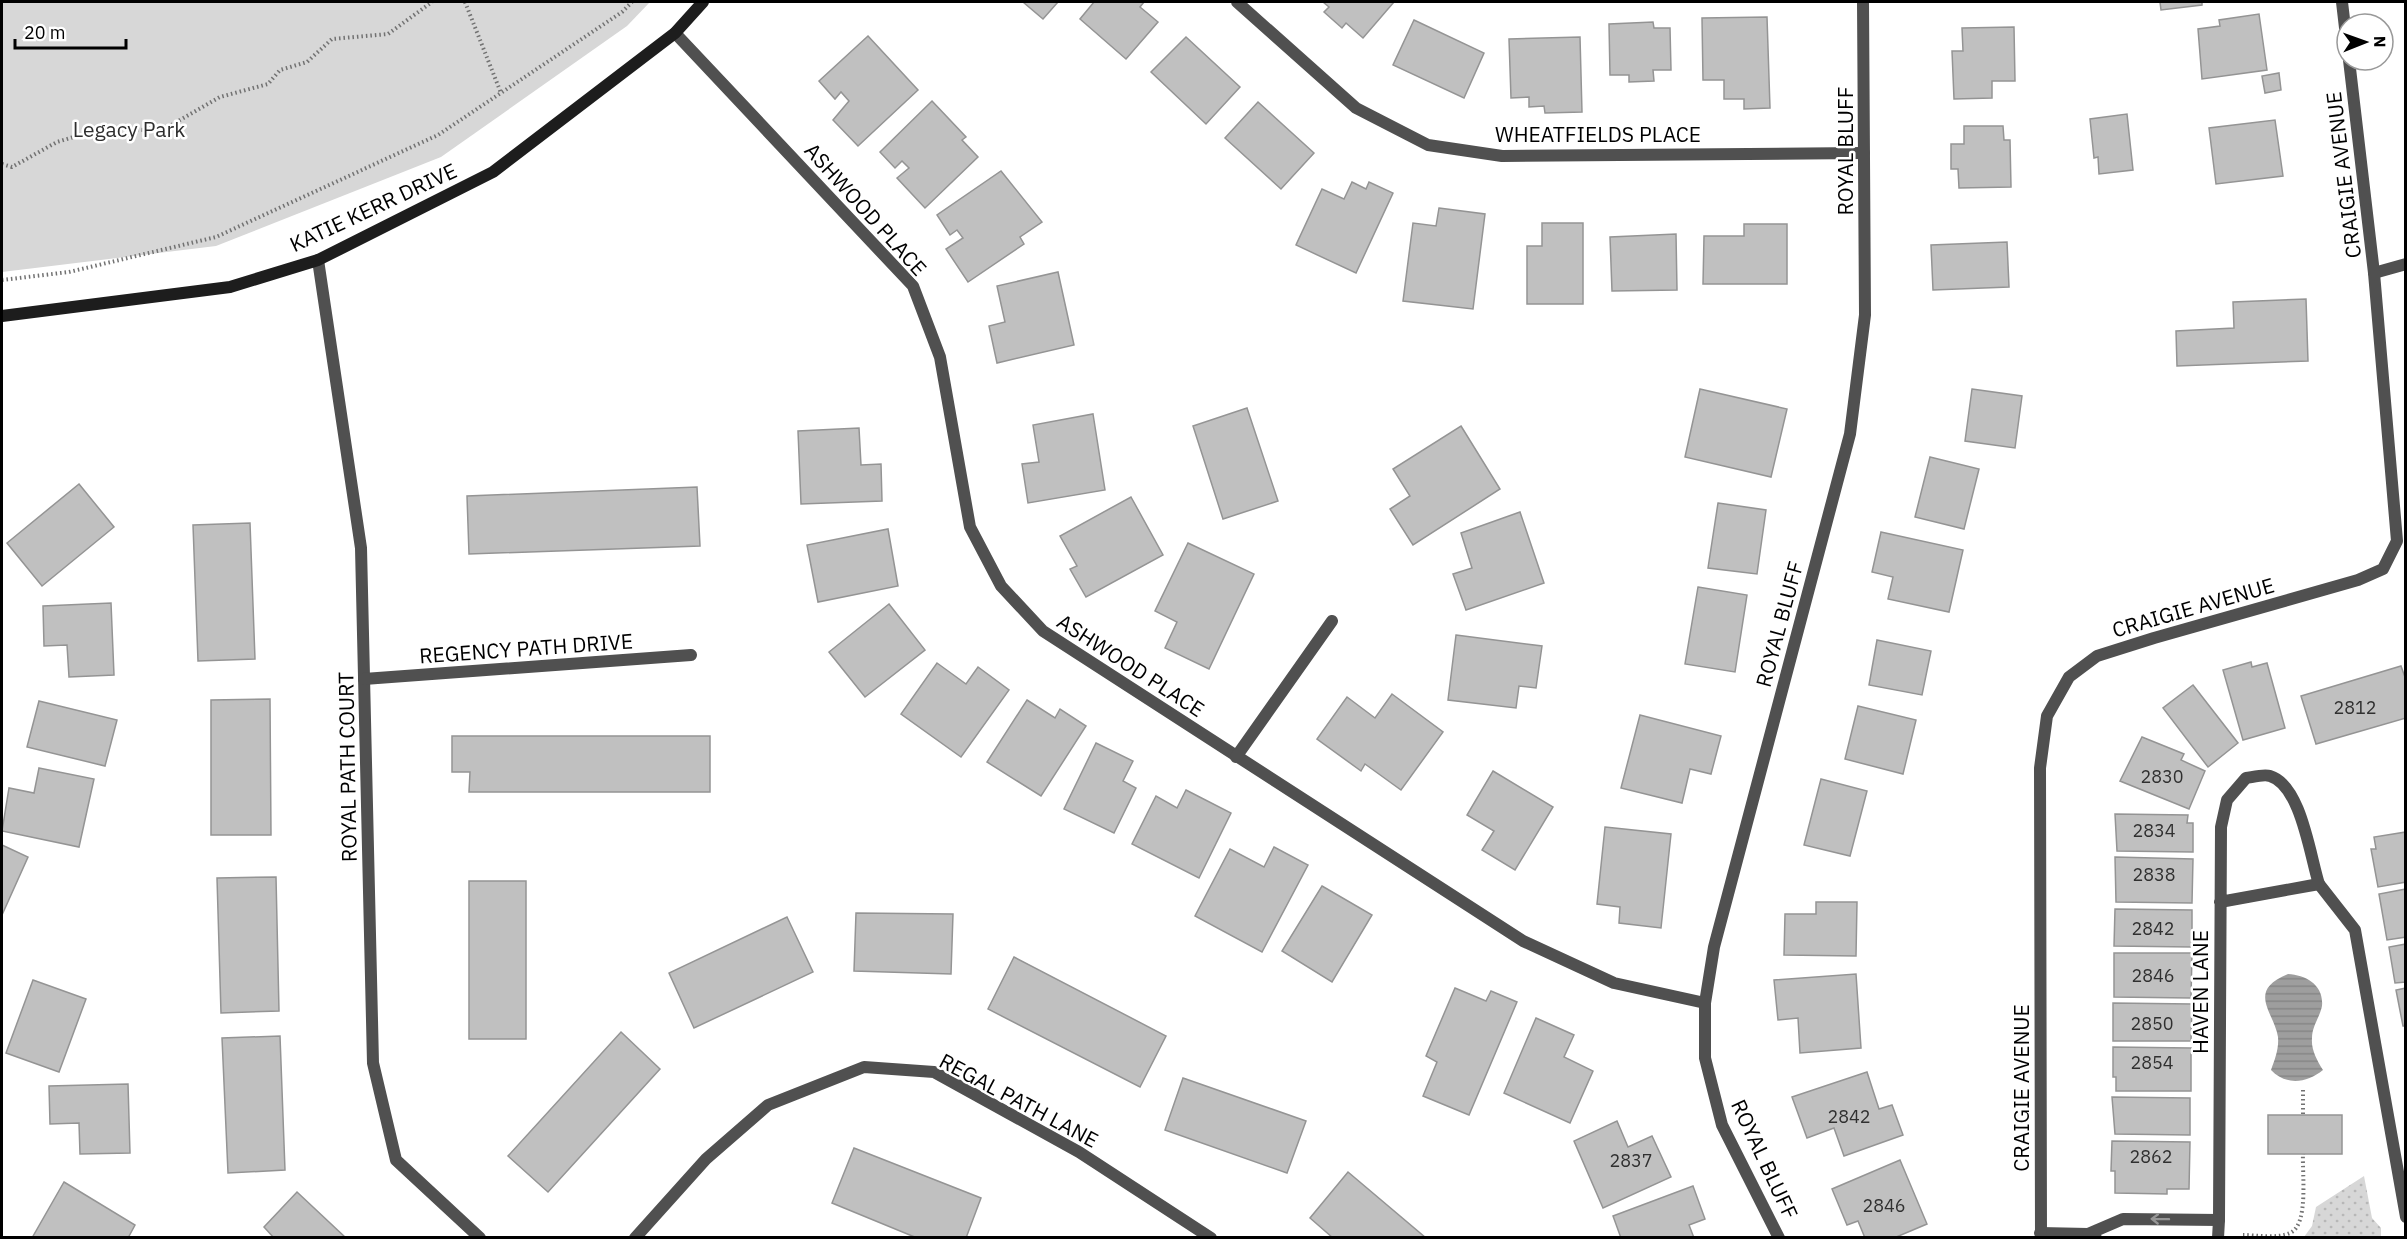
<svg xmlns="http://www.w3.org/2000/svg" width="2407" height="1239" viewBox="0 0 2407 1239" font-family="'IBM Plex Sans',sans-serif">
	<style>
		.grass { fill: url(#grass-dots) }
		.green { fill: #d7d7d7 }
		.water { fill: url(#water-rules) }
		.building { fill: #c0c0c0; stroke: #949494; stroke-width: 1.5 }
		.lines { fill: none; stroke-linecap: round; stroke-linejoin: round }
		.path { stroke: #727272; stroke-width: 4; stroke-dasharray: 1.5 3; stroke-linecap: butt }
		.lane { stroke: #505050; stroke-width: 12 }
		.street { stroke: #505050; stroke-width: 12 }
		.secondary { stroke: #1d1d1d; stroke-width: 12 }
		.oneway { stroke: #969696 }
		.labels { text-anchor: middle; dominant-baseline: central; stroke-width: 5; stroke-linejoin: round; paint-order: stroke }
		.number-label { font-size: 18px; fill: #303030 }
		.park-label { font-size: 21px; fill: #2e2e2e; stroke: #fff }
		.street-label { font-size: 21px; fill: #000; stroke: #fff }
	</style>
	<defs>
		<pattern id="grass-dots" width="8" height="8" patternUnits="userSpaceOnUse" patternTransform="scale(1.5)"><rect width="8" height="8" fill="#d7d7d7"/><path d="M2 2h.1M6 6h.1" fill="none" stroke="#b7b7b7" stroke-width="1.8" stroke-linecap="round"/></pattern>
		<pattern id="water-rules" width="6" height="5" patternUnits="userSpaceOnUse" patternTransform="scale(1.5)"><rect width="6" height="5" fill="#9e9e9e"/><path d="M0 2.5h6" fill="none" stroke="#868686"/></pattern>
	</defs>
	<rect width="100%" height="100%" fill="#fff"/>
	<path class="grass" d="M2364,1176L2372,1218L2381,1228V1237H2304L2312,1226L2316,1207Z"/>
	<path class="green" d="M2,2H650L627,26L441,157L216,246L2,272Z"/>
	<path class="water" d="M2288,974C2306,975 2324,985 2322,1006C2320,1017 2312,1026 2312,1038C2311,1050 2317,1060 2323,1070C2307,1083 2286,1086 2271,1070C2275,1059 2279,1049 2278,1037C2274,1012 2246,991 2288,974Z"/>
	<g class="building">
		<path d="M1023,2H1058L1043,19Z"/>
		<path d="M1094,2H1144L1140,7L1158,22L1126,59L1080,19Z"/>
		<path d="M1323,2H1394L1363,38L1346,23L1342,28L1324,12L1329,7Z"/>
		<path d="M2160,2H2202V5L2161,10Z"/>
		<path d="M2259,14L2267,70L2202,79L2198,29L2220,26L2219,20Z"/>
		<path d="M1767,17L1770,108L1744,109V99H1724V80H1703L1702,18Z"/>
		<path d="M1414,20L1484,53L1464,98L1393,65Z"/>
		<path d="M1653,22L1654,28H1670L1671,70H1653L1654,81L1629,82V75H1610L1609,24Z"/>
		<path d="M2014,27L2015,81H1992V98L1954,99L1952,51H1963L1962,28Z"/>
		<path d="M868,36L918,90L858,146L833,120L849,101L841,92L835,99L819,81Z"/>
		<path d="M1186,37L1240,87L1206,124L1151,72Z"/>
		<path d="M1580,37L1582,112L1545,113L1544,106L1529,107V97L1511,98L1509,39Z"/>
		<path d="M2279,73L2281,90L2265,93L2262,76Z"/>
		<path d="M932,101L966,137L962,140L978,157L925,208L897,178L909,168L902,161L895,168L880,152Z"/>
		<path d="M1258,102L1314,153L1281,189L1225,138Z"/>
		<path d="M2127,114L2133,170L2099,174L2098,157L2094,158L2090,119Z"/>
		<path d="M2275,120L2283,176L2216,184L2209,128Z"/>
		<path d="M1964,126H2003L2004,140H2010L2011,187L1959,188L1958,169H1951V144H1964Z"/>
		<path d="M1001,171L1042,222L1020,237L1024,244L968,282L946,249L963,238L957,230L950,235L937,215Z"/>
		<path d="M1352,182L1366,189L1369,182L1393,193L1356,273L1296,245L1322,189L1344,199Z"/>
		<path d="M1439,208L1485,214L1473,309L1403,301L1413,223L1436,226Z"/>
		<path d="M1542,223H1583V304H1527V246H1542Z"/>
		<path d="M1744,224H1787V284H1703L1704,236H1744Z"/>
		<path d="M1676,234L1677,290L1612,291L1610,237Z"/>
		<path d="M2007,242L2009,287L1933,290L1931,245Z"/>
		<path d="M1058,272L1074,345L997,363L989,326L1005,322L997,286Z"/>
		<path d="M2306,299L2308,361L2177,366L2176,331L2234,328L2233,302Z"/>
		<path d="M1700,389L1787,409L1771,477L1685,457Z"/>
		<path d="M1972,389L2022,396L2015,448L1965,441Z"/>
		<path d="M1247,408L1278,501L1223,519L1193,426Z"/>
		<path d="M1093,414L1105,490L1028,503L1022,464L1039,462L1033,425Z"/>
		<path d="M1461,426L1500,489L1413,545L1390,509L1410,496L1393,469Z"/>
		<path d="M859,428L861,465L881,464L882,501L801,504L798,431Z"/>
		<path d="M1930,457L1979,469L1964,529L1915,517Z"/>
		<path d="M79,484L114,527L42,586L7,543Z"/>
		<path d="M697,487L700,546L469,554L467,496Z"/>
		<path d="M1131,497L1163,555L1086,597L1070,569L1077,566L1060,536Z"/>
		<path d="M1718,503L1766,510L1757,574L1708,568Z"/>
		<path d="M1520,512L1544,583L1466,610L1453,574L1472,568L1461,533Z"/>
		<path d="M250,523L255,659L198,661L193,525Z"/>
		<path d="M888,529L898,586L818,602L807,545Z"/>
		<path d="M1881,532L1963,550L1949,612L1888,599L1893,577L1872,572Z"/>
		<path d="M1188,543L1254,574L1209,669L1165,648L1177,622L1155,611Z"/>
		<path d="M1698,587L1747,595L1735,672L1685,664Z"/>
		<path d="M111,603L114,675L69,677L67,645L44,646L43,606Z"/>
		<path d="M889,604L925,650L865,697L829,652Z"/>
		<path d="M1456,635L1542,646L1536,688L1519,686L1516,708L1448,700Z"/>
		<path d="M1877,640L1931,651L1922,695L1869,685Z"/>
		<path d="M2251,662L2252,667L2267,663L2285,728L2243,740L2223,670Z"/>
		<path d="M937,663L966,684L978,667L1009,690L961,757L901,714Z"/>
		<path d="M2401,666L2406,680V718L2316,744L2301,696Z"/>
		<path d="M2193,685L2238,743L2208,767L2163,708Z"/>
		<path d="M1392,694L1443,732L1401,790L1365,764L1361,771L1317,739L1347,697L1375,718Z"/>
		<path d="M270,699L271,835H211V700Z"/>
		<path d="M1027,700L1055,718L1060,709L1086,726L1041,796L987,762Z"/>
		<path d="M39,701L117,720L105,766L27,747Z"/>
		<path d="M1858,706L1916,720L1903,774L1845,759Z"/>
		<path d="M1640,715L1721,736L1711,774L1690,769L1682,803L1621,788Z"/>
		<path d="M452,736H710V792H469L470,772H452Z"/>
		<path d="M2142,737L2184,754L2181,760L2205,771L2189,809L2120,781Z"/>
		<path d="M1096,743L1133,761L1123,781L1136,788L1114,833L1064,809Z"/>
		<path d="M39,768L94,779L79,847L2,831L9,788L34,793Z"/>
		<path d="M1493,771L1553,807L1515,870L1482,850L1494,831L1467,815Z"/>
		<path d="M1821,779L1867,791L1850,856L1804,845Z"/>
		<path d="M1186,790L1231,813L1199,878L1132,844L1156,796L1177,808Z"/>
		<path d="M2115,814L2188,815L2187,823H2193V852L2117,851Z"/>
		<path d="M1605,827L1671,834L1661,928L1619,923L1620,907L1597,904Z"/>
		<path d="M2406,832V882L2378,887L2371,849H2376L2374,837Z"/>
		<path d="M2,845L28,857L2,915Z"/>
		<path d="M1274,847L1308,865L1262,952L1195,916L1230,849L1264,867Z"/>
		<path d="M2115,857L2193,859L2192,903L2116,902Z"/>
		<path d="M276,877L279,1011L221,1013L217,878Z"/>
		<rect x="469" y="881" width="57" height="158"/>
		<path d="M1322,886L1372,915L1332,982L1282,951Z"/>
		<path d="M2406,889V937L2387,940L2379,894Z"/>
		<path d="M1816,902H1857L1856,956L1784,955L1785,914H1816Z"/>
		<path d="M2115,909L2192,910V947L2114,946Z"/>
		<path d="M856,913L953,914L951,974L854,971Z"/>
		<path d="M787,917L813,972L694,1028L669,973Z"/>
		<path d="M2406,944V982L2395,983L2389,947Z"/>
		<path d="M2114,953H2192L2191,998L2114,997Z"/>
		<path d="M1014,957L1166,1036L1140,1087L988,1009Z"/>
		<path d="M1856,974L1861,1048L1800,1053L1798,1018L1778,1020L1774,980Z"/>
		<path d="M33,980L86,999L59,1072L6,1053Z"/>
		<path d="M1455,988L1486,1001L1491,991L1517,1002L1469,1115L1423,1096L1437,1062L1426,1056Z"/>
		<path d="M2406,988V1026H2403L2396,990Z"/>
		<path d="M2113,1003L2192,1004L2191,1041H2113Z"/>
		<path d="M1536,1018L1574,1035L1564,1057L1593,1071L1570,1123L1504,1093Z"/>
		<path d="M621,1032L660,1069L548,1192L508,1156Z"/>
		<path d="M280,1036L285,1170L228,1173L222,1038Z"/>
		<path d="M2113,1047L2191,1048V1091H2116V1077H2113Z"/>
		<path d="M1867,1072L1879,1109L1892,1105L1903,1135L1844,1156L1834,1128L1807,1138L1792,1097Z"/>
		<path d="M1183,1078L1306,1121L1287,1173L1165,1130Z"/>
		<path d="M128,1084L130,1153L80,1154L79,1123L50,1124L49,1086Z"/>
		<path d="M2112,1097L2190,1098V1135L2115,1134Z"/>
		<rect x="2268" y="1115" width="74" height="39"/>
		<path d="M1617,1121L1628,1147L1652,1136L1671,1177L1603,1208L1574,1141Z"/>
		<path d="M2112,1141L2190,1142L2189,1189H2167V1194L2115,1193V1171H2111Z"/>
		<path d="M854,1148L981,1198L966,1238H917L832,1203Z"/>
		<path d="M1900,1160L1927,1224L1894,1238H1865L1858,1221L1847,1225L1832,1189Z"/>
		<path d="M1348,1172L1426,1238H1333L1310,1218Z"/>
		<path d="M64,1182L135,1225L128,1238H32Z"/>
		<path d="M1693,1186L1705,1219L1689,1225L1694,1238H1621L1613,1216Z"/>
		<path d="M297,1192L346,1238H274L264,1227Z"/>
	</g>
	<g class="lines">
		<g class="path">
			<path d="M465,2L501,93"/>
			<path d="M2,164L12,167L57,142L80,135L105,136L128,129L161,131L220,97L268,84L280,70L307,62L332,39L388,34L432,2"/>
			<path d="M2,280L69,272L216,237L438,135L622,12L632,2"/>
			<path d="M2303,1114V1087"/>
			<path d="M2243,1235C2256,1235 2277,1239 2290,1233C2309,1225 2302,1173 2303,1154"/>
		</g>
		<g class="lane">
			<path d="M2319,884L2355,930L2406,1217"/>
			<path d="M2040,1233L2088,1234"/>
			<path d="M2096,1238L2088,1234L2123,1219L2219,1220"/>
			<path d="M2218,1238L2219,1220L2221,827L2227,800L2246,778C2253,777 2264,774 2270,776C2301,785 2310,856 2319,884L2220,902"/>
		</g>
		<g class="street">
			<path d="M1237,2L1356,108L1428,145L1502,156L1864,153"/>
			<path d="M2342,2L2347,45"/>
			<path d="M675,33L913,286L940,357L970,527L1001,586L1043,631L1523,941L1614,983L1705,1003"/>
			<path d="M318,260L361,548L373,1063L396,1160L480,1238"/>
			<path d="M2374,273L2406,264"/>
			<path d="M364,679L691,655"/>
			<path d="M1236,757L1332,621"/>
			<path d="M635,1238L706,1159L768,1105L864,1067L934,1072L1079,1152L1211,1238"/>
			<path d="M1779,1238L1722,1125L1705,1058V1003L1714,947L1850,434L1865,315L1863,2"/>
			<path d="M2041,1238L2040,768L2047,716L2069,677L2097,656L2154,638L2358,580L2383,569L2397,541L2374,273L2349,60"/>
		</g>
		<path class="secondary" d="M2,316L230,287L318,260L493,172L675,33L703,2"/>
	</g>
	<defs><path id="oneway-shaft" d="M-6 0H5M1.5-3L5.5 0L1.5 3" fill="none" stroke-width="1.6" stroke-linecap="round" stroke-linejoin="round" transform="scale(1.5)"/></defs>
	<use class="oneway" href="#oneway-shaft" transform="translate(2160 1219) rotate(-179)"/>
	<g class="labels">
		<g class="number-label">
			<text x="2355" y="707">2812</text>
			<text x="2162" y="776">2830</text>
			<text x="2154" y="830">2834</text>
			<text x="2154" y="874">2838</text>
			<text x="2153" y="928">2842</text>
			<text x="2153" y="975">2846</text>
			<text x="2152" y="1023">2850</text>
			<text x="2152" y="1062">2854</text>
			<text x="1849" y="1116">2842</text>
			<text x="2151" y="1156">2862</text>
			<text x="1631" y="1160">2837</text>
			<text x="1884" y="1205">2846</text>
		</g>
		<g class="park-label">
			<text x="129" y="129">Legacy Park</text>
		</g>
		<g class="street-label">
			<text x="1598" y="134">WHEATFIELDS PLACE</text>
			<text transform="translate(1845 151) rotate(-90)">ROYAL BLUFF</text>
			<text transform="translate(2343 175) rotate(-97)">CRAIGIE AVENUE</text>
			<text transform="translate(373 207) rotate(-25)">KATIE KERR DRIVE</text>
			<text transform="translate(866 209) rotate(48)">ASHWOOD PLACE</text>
			<text transform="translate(2193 607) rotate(-16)">CRAIGIE AVENUE</text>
			<text transform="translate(1779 624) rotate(-75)">ROYAL BLUFF</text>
			<text transform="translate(526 648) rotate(-4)">REGENCY PATH DRIVE</text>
			<text transform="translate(1131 665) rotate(33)">ASHWOOD PLACE</text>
			<text transform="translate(347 767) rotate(-91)">ROYAL PATH COURT</text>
			<text transform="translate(2200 992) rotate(-90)">HAVEN LANE</text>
			<text transform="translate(2021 1088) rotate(-90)">CRAIGIE AVENUE</text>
			<text transform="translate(1019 1100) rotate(28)">REGAL PATH LANE</text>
			<text transform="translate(1765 1159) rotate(65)">ROYAL BLUFF</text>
		</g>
	</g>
	<rect width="2407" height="1239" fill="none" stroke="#000000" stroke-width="6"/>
	<g transform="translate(2365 42) rotate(89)"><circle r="28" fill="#ffffff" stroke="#999999" stroke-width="1.5"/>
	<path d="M0-4.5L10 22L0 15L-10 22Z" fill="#000000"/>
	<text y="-9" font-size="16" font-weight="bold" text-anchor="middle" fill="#000000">N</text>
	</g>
	<path d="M15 39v9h111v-9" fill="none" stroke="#000000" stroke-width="3"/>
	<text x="24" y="39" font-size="18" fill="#000000" stroke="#ffffff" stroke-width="4.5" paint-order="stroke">20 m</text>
</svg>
